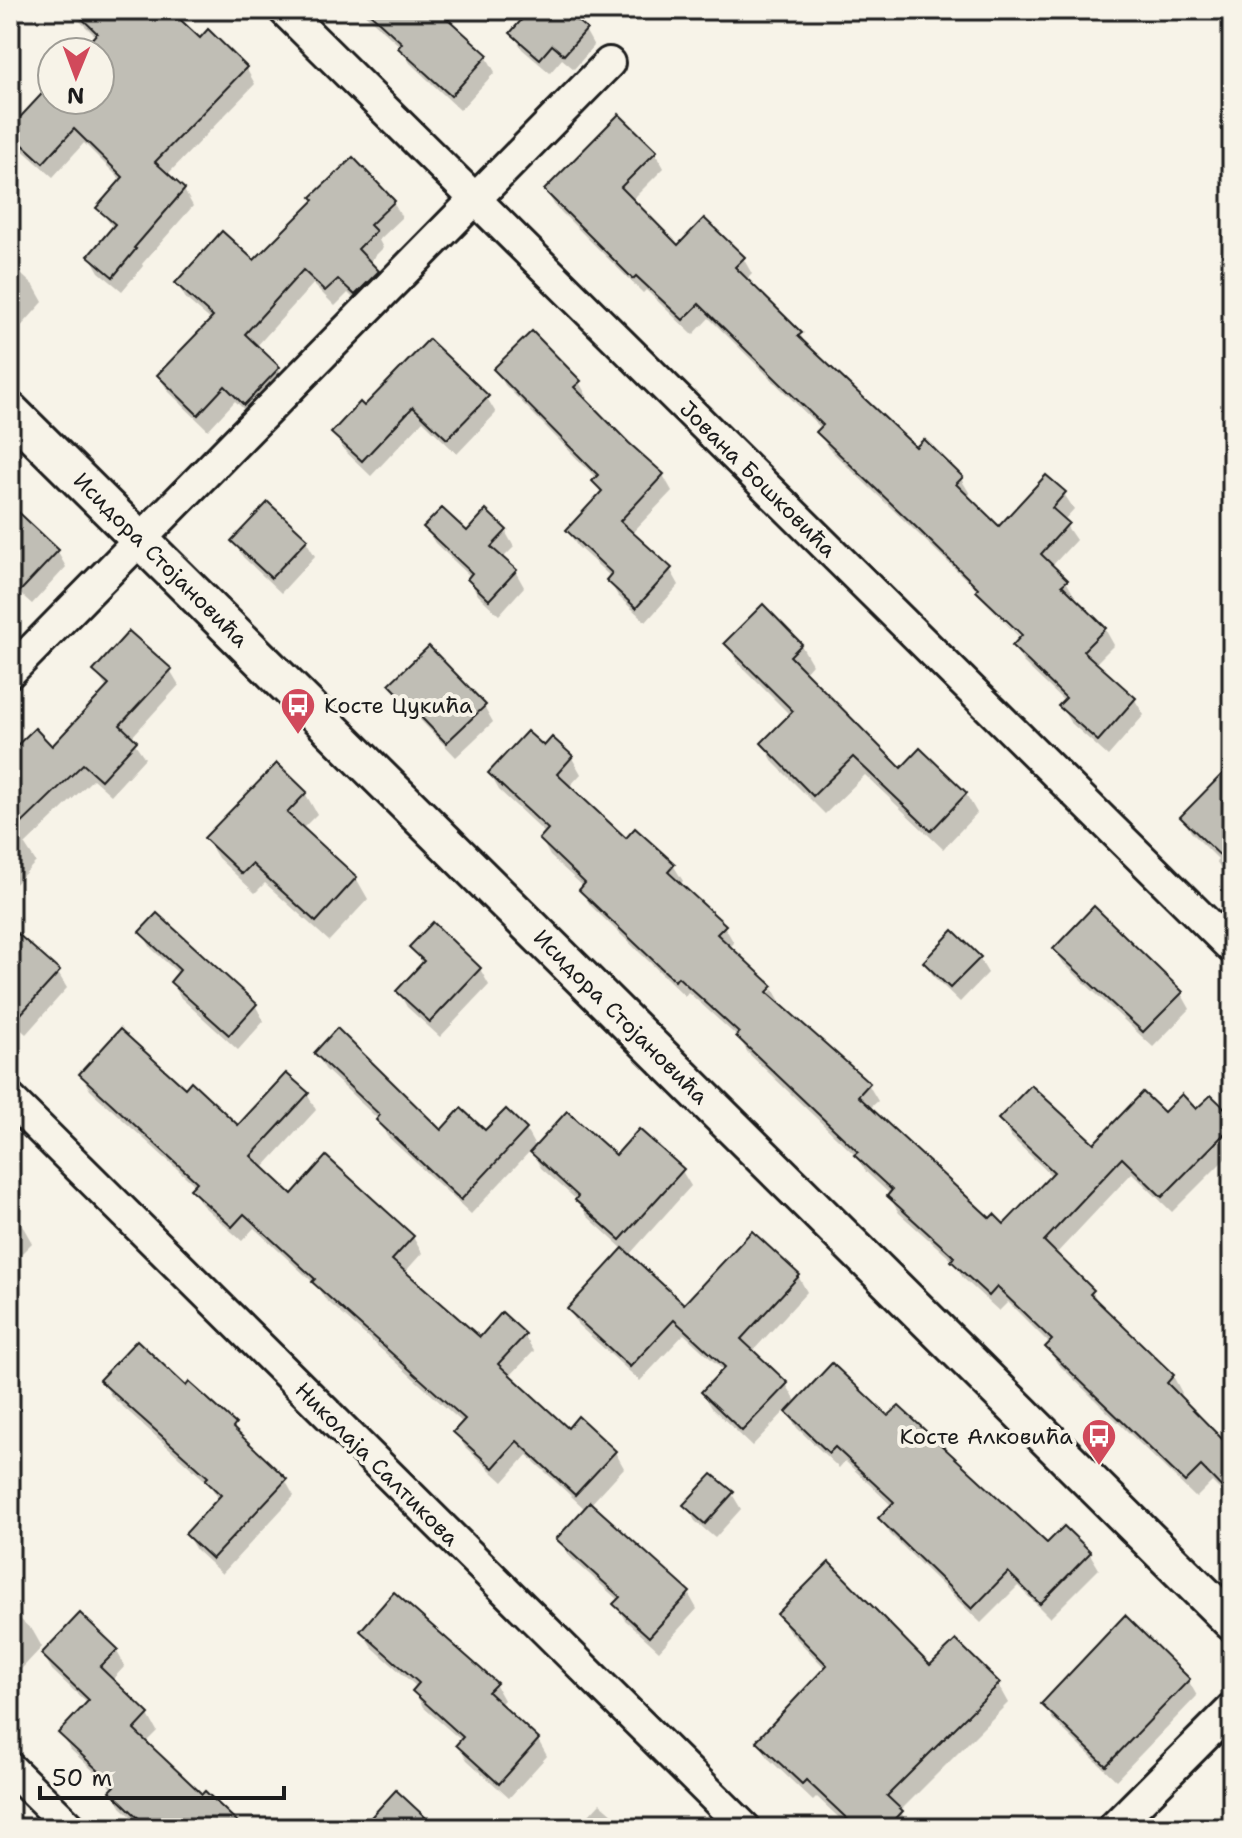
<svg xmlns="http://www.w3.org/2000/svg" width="1242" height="1838" viewBox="0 0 1242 1838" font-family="'Shantell Sans',sans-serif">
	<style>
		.shadow { fill: #0003 }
		.building { fill: #c0beb5; stroke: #1c1c1c; stroke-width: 2 }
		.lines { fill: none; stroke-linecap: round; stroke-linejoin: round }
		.minor-casing { stroke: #1c1c1c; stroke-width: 36 }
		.tertiary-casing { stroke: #1c1c1c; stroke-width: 42 }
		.minor { stroke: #f7f3e8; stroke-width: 30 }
		.tertiary { stroke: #f7f3e8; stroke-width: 36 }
		.labels { text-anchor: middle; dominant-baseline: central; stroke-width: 8; stroke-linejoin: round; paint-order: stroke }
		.street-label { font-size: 22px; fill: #1c1c1c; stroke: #f7f3e8 }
		.poi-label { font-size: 22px; fill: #1c1c1c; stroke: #f7f3e8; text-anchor: start }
	</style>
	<rect width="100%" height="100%" fill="#f7f3e8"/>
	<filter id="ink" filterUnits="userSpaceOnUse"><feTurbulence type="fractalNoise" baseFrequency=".0125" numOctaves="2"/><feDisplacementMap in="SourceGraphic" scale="16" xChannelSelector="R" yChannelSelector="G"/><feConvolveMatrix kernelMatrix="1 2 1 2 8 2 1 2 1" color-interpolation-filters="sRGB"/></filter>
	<g filter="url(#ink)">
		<g class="shadow">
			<path d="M68,10H167L200,40L208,32L246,68L255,84L167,175L184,190L193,206L142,264L143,266L122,291L99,272L90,256L114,229L99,208L122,181L84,143L53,177L19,147L10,131L52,86V100H100V52H95L103,43Z"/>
			<path d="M360,10H435L486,56L495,72L460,110L410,63L400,46Z"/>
			<path d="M533,10H561L585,30L594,46L574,69L562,59L550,73L522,49L513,33Z"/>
			<path d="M655,152L664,168L632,200L678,248L743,258L752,274L746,280L800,334L808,348L916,450L961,479L970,494L967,497L1000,529L1064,494L1074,509L1063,521L1076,540L1051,567L1066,581L1075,597L1073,599L1105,629L1114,645L1095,664L1135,700L1144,715L1108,756L1070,722L1061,707L1065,702L1023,662L1014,647L1021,639L985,602L1028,644L1031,641L828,448L819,432L822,429L709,318L693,335L646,290L643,293L555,206L546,190Z"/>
			<path d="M393,202L402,218L379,240L383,248L368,263L378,272L387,288L365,310L348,293L335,306L313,284L256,347L278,368L287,384L254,419L235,401L208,430L168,391L159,376L212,321L186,299L177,283L254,262Z"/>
			<path d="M10,264L34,286L43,302L17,331L10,325Z"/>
			<path d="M496,369L579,382L588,398L585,401L663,475L672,491L631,534L670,569L679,585L646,622L618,596L609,580L611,577L577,546L568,531L602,494L594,482L597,479L505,385Z"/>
			<path d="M487,398L496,413L457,454L423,421L371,476L343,449L334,433L364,409Z"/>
			<path d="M10,507L57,551L66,567L32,604L15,589L10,595Z"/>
			<path d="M426,528L467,534L505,531L514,547L502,559L515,571L524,587L499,615L478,595L469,579L471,577L435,543Z"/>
			<path d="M306,541L315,556L281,593L243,557L234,542Z"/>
			<path d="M727,644L801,645L812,664L804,673L901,771L966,794L977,813L943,849L865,775L825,814L774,763L763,744L791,716L738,663Z"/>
			<path d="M170,670L179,685L131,738L145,758L111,795L93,779L25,845L36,862L10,889V755L52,748L108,690L95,671Z"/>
			<path d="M392,685L484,706L493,722L456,757L401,700Z"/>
			<path d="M552,739L572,758L581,774L569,787L626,840L673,865L683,881L680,885L724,926L734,943L729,948L773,988H768L762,1001L773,989L781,1003L779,1005L868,1084L878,1101L869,1109L990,1221L1004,1227L1052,1176L1010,1136L1001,1120L1094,1146L1164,1115L1196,1112L1232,1118V1152L1172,1212L1132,1173L1055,1255L1092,1291L1102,1309L1173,1376L1182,1393L1178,1397L1232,1450V1502L1212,1482L1196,1498L1057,1363L1048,1347L1050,1344L1008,1302L999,1311L963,1278L954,1262L899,1213L889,1196L891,1195L866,1172L857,1157L748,1053L740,1039L688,992L685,996L591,906L581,890L584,887L550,856L541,839L546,834L499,790L490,774L544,748Z"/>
			<path d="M1232,775V883L1216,861L1218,859L1191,832L1182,817Z"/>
			<path d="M305,793L317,814L302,829L356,878L368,899L329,941L265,883L255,893L218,858L206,838Z"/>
			<path d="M142,932L255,1005L264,1021L238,1050L181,998L172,982L179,974L151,948Z"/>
			<path d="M10,945L58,973L67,988L26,1034L10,1020Z"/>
			<path d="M412,947L480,969L489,985L440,1037L407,1007L398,991L423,965Z"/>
			<path d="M1055,949L1181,993L1190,1009L1153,1047L1064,964Z"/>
			<path d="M979,958L988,973L960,1002L934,977L925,962Z"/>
			<path d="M316,1053L441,1133L526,1130L536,1148L617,1157L682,1171L691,1186L629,1255L684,1306L798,1276L807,1292L752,1352L786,1384L797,1403L888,1419L1047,1546L1064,1529L1090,1554L1099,1569L1050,1618L1018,1586L981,1623L890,1534L881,1518L892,1506L845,1461L839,1468L797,1428L786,1410L752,1446L712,1408L703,1393L724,1371L684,1334L640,1381L578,1325L569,1309L624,1250L587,1216L579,1202L541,1168L531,1150L471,1214L387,1136L379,1120L325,1069Z"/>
			<path d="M81,1074L185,1091L238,1128L307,1094L316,1110L262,1169L292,1196L413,1237L422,1253L404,1273L480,1340L524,1335L534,1351L509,1377L568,1430L578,1419L615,1452L624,1468L590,1505L688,1593L697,1609L659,1651L625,1620L616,1605L619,1601L568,1555L559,1539L586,1510L527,1455L503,1482L465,1447L456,1432L463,1423L324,1298L317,1286L254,1228L242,1241L202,1205L193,1190L196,1186L90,1090Z"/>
			<path d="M10,1214L23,1227L32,1243L10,1265Z"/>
			<path d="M102,1380L186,1388L234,1426L242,1440L285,1480L294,1496L222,1574L196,1550L187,1535L219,1499L209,1484L111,1396Z"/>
			<path d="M732,1494L741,1509L715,1538L695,1521L686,1505Z"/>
			<path d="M10,1610L33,1631L42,1647L10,1681Z"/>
			<path d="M779,1614L930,1668L998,1685L1008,1703L900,1811L911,1828H850L817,1797L813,1801L769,1759L758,1741L826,1669L790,1632Z"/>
			<path d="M362,1632L495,1684L504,1700L499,1705L538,1740L547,1756L509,1798L467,1760L458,1745L462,1741L423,1707L414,1691L418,1688L372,1647Z"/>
			<path d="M116,1650L125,1666L111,1681L148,1715L157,1731L145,1743L203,1797L241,1828H144L121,1807L114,1790L70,1749L61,1733L88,1704L52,1670L43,1654Z"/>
			<path d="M1188,1680L1197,1696L1116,1780L1053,1720L1044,1704Z"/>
			<path d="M1232,1793V1812L1225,1801Z"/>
			<path d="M600,1803L629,1828H577Z"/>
		</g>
		<g class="building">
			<path d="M73,10H170L200,38L208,29L247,67L155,162L185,189L134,248L136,249L113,277L88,256L115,224L96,208L123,177L74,129L43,163L10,133V128L52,83V100H100V52H80L97,33Z"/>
			<path d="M366,10H438L488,55L451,96L398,48L402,43Z"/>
			<path d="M530,10H564L587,29L564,55L552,45L540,59L510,33Z"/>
			<path d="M619,114L657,151L621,187L678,245L704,218L745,257L735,267L802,333L798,336L916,447L924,439L963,477L956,484L999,526L1046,475L1066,492L1052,508L1069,523L1041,554L1068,580L1062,585L1106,628L1083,651L1136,698L1098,741L1058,706L1066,698L1012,646L1022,635L976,591L978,588L915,526L816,432L823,425L699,304L683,320L636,276L633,279L544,190Z"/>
			<path d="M353,157L395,201L370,225L376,231L358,249L379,271L355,295L338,279L325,291L303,270L245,334L280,367L244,405L225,386L198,415L157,375L213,317L175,283L222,231L254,260L314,200L311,197Z"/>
			<path d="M532,331L581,381L574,387L629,443L664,474L620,521L672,568L636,608L606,580L612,573L566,530L602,491L592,481L598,475L493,369Z"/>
			<path d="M429,339L489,396L447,439L413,407L362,461L331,433L360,402L364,406Z"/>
			<path d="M268,502L308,539L271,578L231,541Z"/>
			<path d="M10,504L59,550L10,602Z"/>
			<path d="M442,508L467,531L486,510L507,530L491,547L517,570L489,600L467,579L472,573L423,527Z"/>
			<path d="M763,604L802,644L790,656L901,768L920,748L967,793L931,831L853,757L813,796L761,743L793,711L724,643Z"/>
			<path d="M129,631L172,669L120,725L137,741L101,780L83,764L10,835V752L35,728L52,746L109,685L93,671Z"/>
			<path d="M429,646L486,705L446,743L389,684Z"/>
			<path d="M527,731L544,746L552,737L573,756L557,774L626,838L635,828L675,864L668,872L726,925L717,934L773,986L767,992L870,1083L858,1096L990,1218L994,1214L1004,1224L1054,1172L998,1119L1031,1085L1094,1143L1143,1092L1164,1112L1182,1094L1196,1109L1211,1095L1232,1115V1126L1162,1197L1122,1158L1044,1241L1094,1290L1090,1294L1174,1375L1167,1383L1232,1449V1498L1201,1466L1185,1482L1045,1347L1052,1340L997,1287L989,1296L951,1261L954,1257L887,1196L892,1190L854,1155L858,1152L736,1036L739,1033L678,977L675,981L579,890L585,883L539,839L548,829L488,773Z"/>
			<path d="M277,763L307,792L287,813L357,877L316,922L252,864L242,874L204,838Z"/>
			<path d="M1232,764V867L1180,817Z"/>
			<path d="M1094,906L1183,992L1143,1032L1053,949Z"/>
			<path d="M157,913L257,1004L229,1035L170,982L180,970L139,932Z"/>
			<path d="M433,922L481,968L430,1022L396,991L424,961L409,947Z"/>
			<path d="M10,927L60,971L10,1026Z"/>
			<path d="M953,930L981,957L950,988L923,962Z"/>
			<path d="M337,1028L441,1130L461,1108L485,1130L506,1109L527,1129L461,1200L376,1120L380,1115L314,1053Z"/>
			<path d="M120,1029L185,1088L191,1081L238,1125L286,1073L309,1093L251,1156L292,1194L326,1156L414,1236L392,1260L480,1337L502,1312L526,1334L498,1364L568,1428L578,1416L616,1451L575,1495L517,1441L493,1468L453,1432L465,1419L312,1282L315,1279L244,1214L232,1227L190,1189L197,1182L79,1074Z"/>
			<path d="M567,1111L616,1155L639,1129L684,1169L620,1240L575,1200L578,1196L530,1152Z"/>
			<path d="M752,1231L800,1275L741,1339L788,1383L742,1431L701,1392L725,1367L674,1320L630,1367L567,1309L623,1248L684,1304Z"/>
			<path d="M137,1340L186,1386L189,1382L236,1424L233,1428L287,1479L212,1559L185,1534L221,1495L205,1480L208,1477L99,1380Z"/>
			<path d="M832,1363L888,1416L899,1406L1047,1543L1064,1526L1091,1552L1040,1604L1008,1572L972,1609L878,1518L894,1502L835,1447L829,1453L786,1412Z"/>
			<path d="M712,1474L734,1492L705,1524L683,1505Z"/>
			<path d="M590,1502L690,1592L649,1637L613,1604L620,1597L556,1539Z"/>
			<path d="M829,1562L930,1665L956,1640L1000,1683L887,1796L903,1811L887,1828H857L806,1780L802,1784L756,1741L827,1665L777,1614Z"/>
			<path d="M394,1592L497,1683L488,1692L539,1739L499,1784L456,1745L463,1737L412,1691L419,1683L360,1631Z"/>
			<path d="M80,1613L118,1649L100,1667L149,1714L134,1730L202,1794L205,1791L244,1828H149L110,1791L115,1786L58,1733L89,1700L41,1654Z"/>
			<path d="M1125,1615L1190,1679L1106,1766L1041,1704Z"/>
			<path d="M396,1790L437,1828H361Z"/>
		</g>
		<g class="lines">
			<g class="minor-casing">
				<g id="minor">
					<path d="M284,10L1232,948"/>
					<path d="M10,672L609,63"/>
					<path d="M10,1099L745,1828"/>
					<path d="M10,1768L71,1828"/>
					<path d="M1113,1828L1232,1709"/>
				</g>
			</g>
			<g class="tertiary-casing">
				<path id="tertiary" d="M10,411L1232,1622"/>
			</g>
			<use href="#minor" class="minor"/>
			<use href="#tertiary" class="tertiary"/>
		</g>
	</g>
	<defs>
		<g id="bus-pin" transform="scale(1.8)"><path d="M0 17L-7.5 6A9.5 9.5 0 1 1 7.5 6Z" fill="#d1495b" stroke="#f7f3e8"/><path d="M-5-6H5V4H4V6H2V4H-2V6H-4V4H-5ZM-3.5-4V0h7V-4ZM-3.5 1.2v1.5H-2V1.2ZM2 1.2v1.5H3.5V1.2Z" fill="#fff"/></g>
	</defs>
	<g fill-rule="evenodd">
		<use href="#bus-pin" x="298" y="705"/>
		<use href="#bus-pin" x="1099" y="1436"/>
	</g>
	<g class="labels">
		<g class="street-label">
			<text transform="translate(758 479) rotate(45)">Јована Бошковића</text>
			<text transform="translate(161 560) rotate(45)">Исидора Стојановића</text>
			<text transform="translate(621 1017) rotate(45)">Исидора Стојановића</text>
			<text transform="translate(377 1464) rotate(45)">Николаја Салтикова</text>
		</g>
		<g class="poi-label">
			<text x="324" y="705">Косте Цукића</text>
			<text x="1073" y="1436" text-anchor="end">Косте Алковића</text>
		</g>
	</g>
	<rect width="1242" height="1838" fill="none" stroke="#f7f3e8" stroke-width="40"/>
	<rect x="20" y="20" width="1202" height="1798" fill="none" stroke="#1c1c1c" stroke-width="3" filter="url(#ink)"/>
	<g transform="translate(76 76) rotate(181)"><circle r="38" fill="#f7f3e8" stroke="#9f9d96" stroke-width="2"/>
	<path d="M0-6L14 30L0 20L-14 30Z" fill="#d1495b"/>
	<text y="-12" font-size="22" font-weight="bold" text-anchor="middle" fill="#1c1c1c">N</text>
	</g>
	<path d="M40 1786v12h244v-12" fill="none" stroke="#1c1c1c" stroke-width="4"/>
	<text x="52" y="1786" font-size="24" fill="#1c1c1c" stroke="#f7f3e8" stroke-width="6" paint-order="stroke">50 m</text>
</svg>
